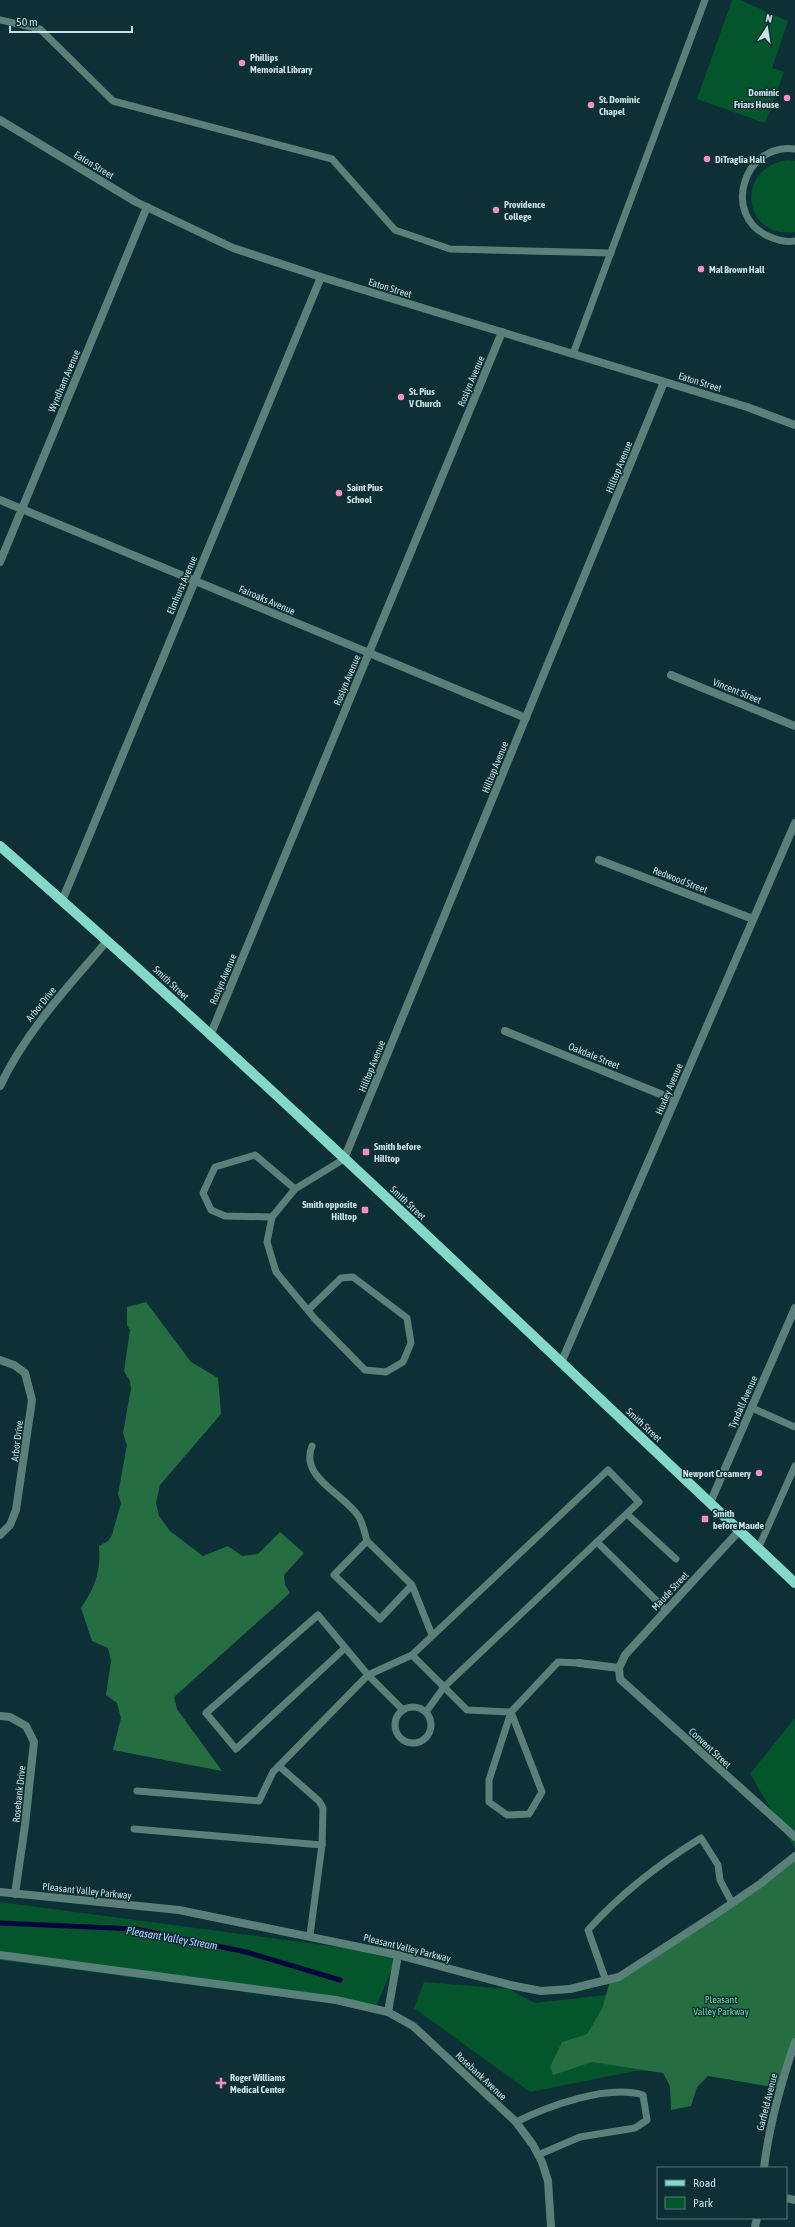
<svg xmlns="http://www.w3.org/2000/svg" width="795" height="2227" viewBox="0 0 795 2227" font-family="'Asap Condensed',sans-serif">
	<style>
		.green { fill: #03552b }
		.forest { fill: #256e42 }
		.lines { fill: none; stroke-linecap: round; stroke-linejoin: round }
		.stream { stroke: #02063c; stroke-width: 5 }
		.service { stroke: #598179; stroke-width: 7 }
		.minor { stroke: #598179; stroke-width: 8 }
		.tertiary { stroke: #598179; stroke-width: 8 }
		.primary { stroke: #83d8c8; stroke-width: 10 }
		.poi-dot { fill: #fc8fc2; stroke: #0c3036; stroke-width: 1.5 }
		.labels { text-anchor: middle; dominant-baseline: central; stroke-width: 3; stroke-linejoin: round; paint-order: stroke }
		.poi-label { font-size: 10px; font-weight: bold; fill: #ccdfe2; stroke: #0c3036; text-anchor: start }
		.street-label { font-size: 10px; fill: #ccdfe2; stroke: #0c3036 }
		.park-label { font-size: 10px; fill: #76d796; stroke: #0c3036 }
		.water-label { font-size: 11px; font-style: italic; fill: #b3cafe; stroke: #0c3036 }
	</style>
	<rect width="100%" height="100%" fill="#0c3036"/>
	<g class="green">
		<path d="M732,0H740L788,21L772,68L784,72L765,123L697,99Z"/>
		<path d="M789,160L795,161V232C743,240 733,166 789,160Z"/>
		<path d="M795,1718V1849L750,1774Z"/>
		<path d="M0,1902L398,1955L375,2009L0,1960Z"/>
		<path d="M424,1982L509,1989L535,2003L623,1993L704,2070L635,2071L530,2092L414,2008Z"/>
	</g>
	<g class="forest">
		<path d="M146,1302L191,1362L218,1378L221,1414L160,1485L156,1503L159,1516L170,1531L203,1556L228,1546L242,1556L258,1554L280,1532L304,1553L284,1575L285,1585L290,1593L174,1697L177,1709L222,1771L113,1750L121,1718L117,1703L106,1695L111,1661L108,1648L92,1641L81,1608C95,1587 101,1572 99,1546L108,1541L112,1535L121,1503L118,1494L127,1445L123,1433L131,1389L130,1381L124,1371L130,1330L127,1325V1307Z"/>
		<path d="M795,1855V2042L779,2088L708,2076L697,2087L691,2106L671,2110L670,2086L663,2073L592,2062L553,2075L550,2067L562,2042L587,2034L602,2009L610,1981L698,1926Z"/>
	</g>
	<g class="lines">
		<path class="stream" d="M0,1923L136,1929L246,1952L340,1980"/>
		<g class="service">
			<path d="M0,20L40,29L113,101L332,159L395,230L450,249L611,253"/>
			<path d="M795,149C744,142 721,215 768,236C777,240 786,243 795,241"/>
			<path d="M573,354L705,0"/>
			<path d="M272,1217L225,1216L211,1210L203,1193L215,1167L255,1155L295,1189"/>
			<path d="M308,1310L341,1278L353,1277L407,1318L411,1343L403,1362L386,1372L365,1370L315,1319L276,1272L267,1242L272,1217L295,1189L344,1159"/>
			<path d="M752,1408L795,1427"/>
			<path d="M312,1446C299,1478 345,1494 359,1517C363,1524 365,1534 367,1541"/>
			<path d="M627,1514L676,1559"/>
			<path d="M597,1542L666,1610"/>
			<path d="M758,1549L795,1466"/>
			<path d="M412,1585L367,1541L334,1575L380,1619L412,1585L432,1635"/>
			<path d="M345,1648L236,1749L206,1713L318,1615L368,1675L403,1710"/>
			<circle cx="413" cy="1725" r="18"/>
			<path d="M426,1712L444,1687L639,1502L608,1470L412,1655L467,1710L511,1712L489,1780V1802L507,1815L529,1814L542,1792L511,1712L558,1662L579,1663"/>
			<path d="M279,1766L319,1801L323,1808L322,1845"/>
			<path d="M137,1791L259,1801L273,1772L368,1675L412,1655"/>
			<path d="M134,1829L322,1845L310,1935"/>
			<path d="M606,1981L588,1930C621,1893 659,1864 701,1838L718,1865L720,1880L732,1903"/>
			<path d="M516,2122C548,2106 608,2084 643,2095L647,2120L635,2128L580,2137L538,2155"/>
		</g>
		<g class="minor">
			<path d="M0,500L526,718"/>
			<path d="M0,562L147,207"/>
			<path d="M671,675L795,726"/>
			<path d="M599,860L753,919"/>
			<path d="M62,901L321,277"/>
			<path d="M505,1031L675,1100"/>
			<path d="M210,1036L502,332"/>
			<path d="M0,1086C26,1031 68,987 107,941"/>
			<path d="M344,1159L664,382"/>
			<path d="M0,1360L14,1365L25,1373L32,1400L16,1510L10,1525L0,1535"/>
			<path d="M710,1503L795,1308"/>
			<path d="M739,1531L625,1655L619,1668L620,1679L795,1837"/>
			<path d="M579,1663L619,1668"/>
			<path d="M0,1716L10,1717L26,1726L34,1742L25,1825L15,1894"/>
			<path d="M764,2168C769,2125 781,2083 795,2042"/>
			<path d="M786,2198L795,2200"/>
			<path d="M755,2227L757,2218"/>
		</g>
		<g class="tertiary">
			<path d="M0,120L136,202L233,248L321,277L747,407L795,425"/>
			<path d="M561,1363L795,823"/>
			<path d="M0,1892L179,1910L398,1955L510,1985L541,1991L570,1989L619,1977L719,1912L760,1884L795,1856"/>
			<path d="M0,1955L336,2000L388,2012"/>
			<path d="M398,1955L388,2012L413,2026L425,2037L516,2122L533,2145L542,2162L548,2181L551,2227"/>
		</g>
		<path class="primary" d="M0,846C272,1084 532,1336 795,1583"/>
	</g>
	<g class="poi-dot">
		<circle cx="242" cy="63" r="4"/>
		<circle cx="787" cy="98" r="4"/>
		<circle cx="591" cy="105" r="4"/>
		<circle cx="707" cy="159" r="4"/>
		<circle cx="496" cy="210" r="4"/>
		<circle cx="701" cy="269" r="4"/>
		<circle cx="401" cy="397" r="4"/>
		<circle cx="339" cy="493" r="4"/>
		<rect x="362" y="1148" width="8" height="8" rx="2"/>
		<rect x="361" y="1206" width="8" height="8" rx="2"/>
		<circle cx="759" cy="1473" r="4"/>
		<rect x="701" y="1515" width="8" height="8" rx="2"/>
		<path d="M219 2077h4v4h4v4h-4v4h-4v-4h-4v-4h4z"/>
	</g>
	<g class="labels">
		<g class="poi-label">
			<text x="250" y="57">Phillips<tspan x="250" dy="12">Memorial Library</tspan></text>
			<text x="779" y="92" text-anchor="end">Dominic<tspan x="779" dy="12">Friars House</tspan></text>
			<text x="599" y="99">St. Dominic<tspan x="599" dy="12">Chapel</tspan></text>
			<text x="715" y="159">DiTraglia Hall</text>
			<text x="504" y="204">Providence<tspan x="504" dy="12">College</tspan></text>
			<text x="709" y="269">Mal Brown Hall</text>
			<text x="409" y="391">St. Pius<tspan x="409" dy="12">V Church</tspan></text>
			<text x="347" y="487">Saint Pius<tspan x="347" dy="12">School</tspan></text>
			<text x="374" y="1146">Smith before<tspan x="374" dy="12">Hilltop</tspan></text>
			<text x="357" y="1204" text-anchor="end">Smith opposite<tspan x="357" dy="12">Hilltop</tspan></text>
			<text x="751" y="1473" text-anchor="end">Newport Creamery</text>
			<text x="713" y="1513">Smith<tspan x="713" dy="12">before Maude</tspan></text>
			<text x="230" y="2077">Roger Williams<tspan x="230" dy="12">Medical Center</tspan></text>
		</g>
		<g class="street-label">
			<text transform="translate(94 165) rotate(31)">Eaton Street</text>
			<text transform="translate(390 288) rotate(17)">Eaton Street</text>
			<text transform="translate(64 381) rotate(-67)">Wyndham Avenue</text>
			<text transform="translate(471 381) rotate(-67)">Roslyn Avenue</text>
			<text transform="translate(700 382) rotate(17)">Eaton Street</text>
			<text transform="translate(619 467) rotate(-68)">Hilltop Avenue</text>
			<text transform="translate(182 585) rotate(-67)">Elmhurst Avenue</text>
			<text transform="translate(267 600) rotate(23)">Fairoaks Avenue</text>
			<text transform="translate(347 680) rotate(-67)">Roslyn Avenue</text>
			<text transform="translate(737 691) rotate(22)">Vincent Street</text>
			<text transform="translate(495 767) rotate(-68)">Hilltop Avenue</text>
			<text transform="translate(680 880) rotate(21)">Redwood Street</text>
			<text transform="translate(223 979) rotate(-67)">Roslyn Avenue</text>
			<text transform="translate(171 983) rotate(43)">Smith Street</text>
			<text transform="translate(41 1004) rotate(-51)">Arbor Drive</text>
			<text transform="translate(594 1056) rotate(22)">Oakdale Street</text>
			<text transform="translate(372 1066) rotate(-68)">Hilltop Avenue</text>
			<text transform="translate(669 1089) rotate(-67)">Huxley Avenue</text>
			<text transform="translate(408 1203) rotate(43)">Smith Street</text>
			<text transform="translate(743 1402) rotate(-66)">Tyndall Avenue</text>
			<text transform="translate(644 1425) rotate(43)">Smith Street</text>
			<text transform="translate(17 1441) rotate(-83)">Arbor Drive</text>
			<text transform="translate(670 1591) rotate(-47)">Maude Street</text>
			<text transform="translate(710 1748) rotate(43)">Convent Street</text>
			<text transform="translate(19 1794) rotate(-84)">Rosebank Drive</text>
			<text transform="translate(87 1891) rotate(6)">Pleasant Valley Parkway</text>
			<text transform="translate(407 1948) rotate(14)">Pleasant Valley Parkway</text>
			<text transform="translate(481 2076) rotate(43)">Rosebank Avenue</text>
			<text transform="translate(767 2102) rotate(-76)">Garfield Avenue</text>
		</g>
		<g class="park-label">
			<text x="721" y="1999">Pleasant<tspan x="721" dy="12">Valley Parkway</tspan></text>
		</g>
		<g class="water-label">
			<text transform="translate(172 1938) rotate(10)">Pleasant Valley Stream</text>
		</g>
	</g>
	<rect x="657" y="2167" width="130" height="52" fill="#0c3036" stroke="#59767b"/>
	<rect x="665" y="2180" width="20" height="6" fill="#83d8c8" stroke="#59767b"/>
	<text x="693" y="2187" font-size="12" fill="#ccdfe2">Road</text>
	<rect x="665" y="2197" width="20" height="12" fill="#03552b" stroke="#59767b"/>
	<text x="693" y="2207" font-size="12" fill="#ccdfe2">Park</text>
	<g transform="translate(767 28) rotate(12)" stroke="#0c3036" stroke-width="3" paint-order="stroke">
	<path d="M0-3L7 15L0 10L-7 15Z" fill="#ccdfe2"/>
	<text y="-6" font-size="11" font-weight="bold" text-anchor="middle" fill="#ccdfe2">N</text>
	</g>
	<path d="M10 26v6h122v-6" fill="none" stroke="#ccdfe2" stroke-width="2"/>
	<text x="16" y="26" font-size="12" fill="#ccdfe2" stroke="#0c3036" stroke-width="3" paint-order="stroke">50 m</text>
</svg>
